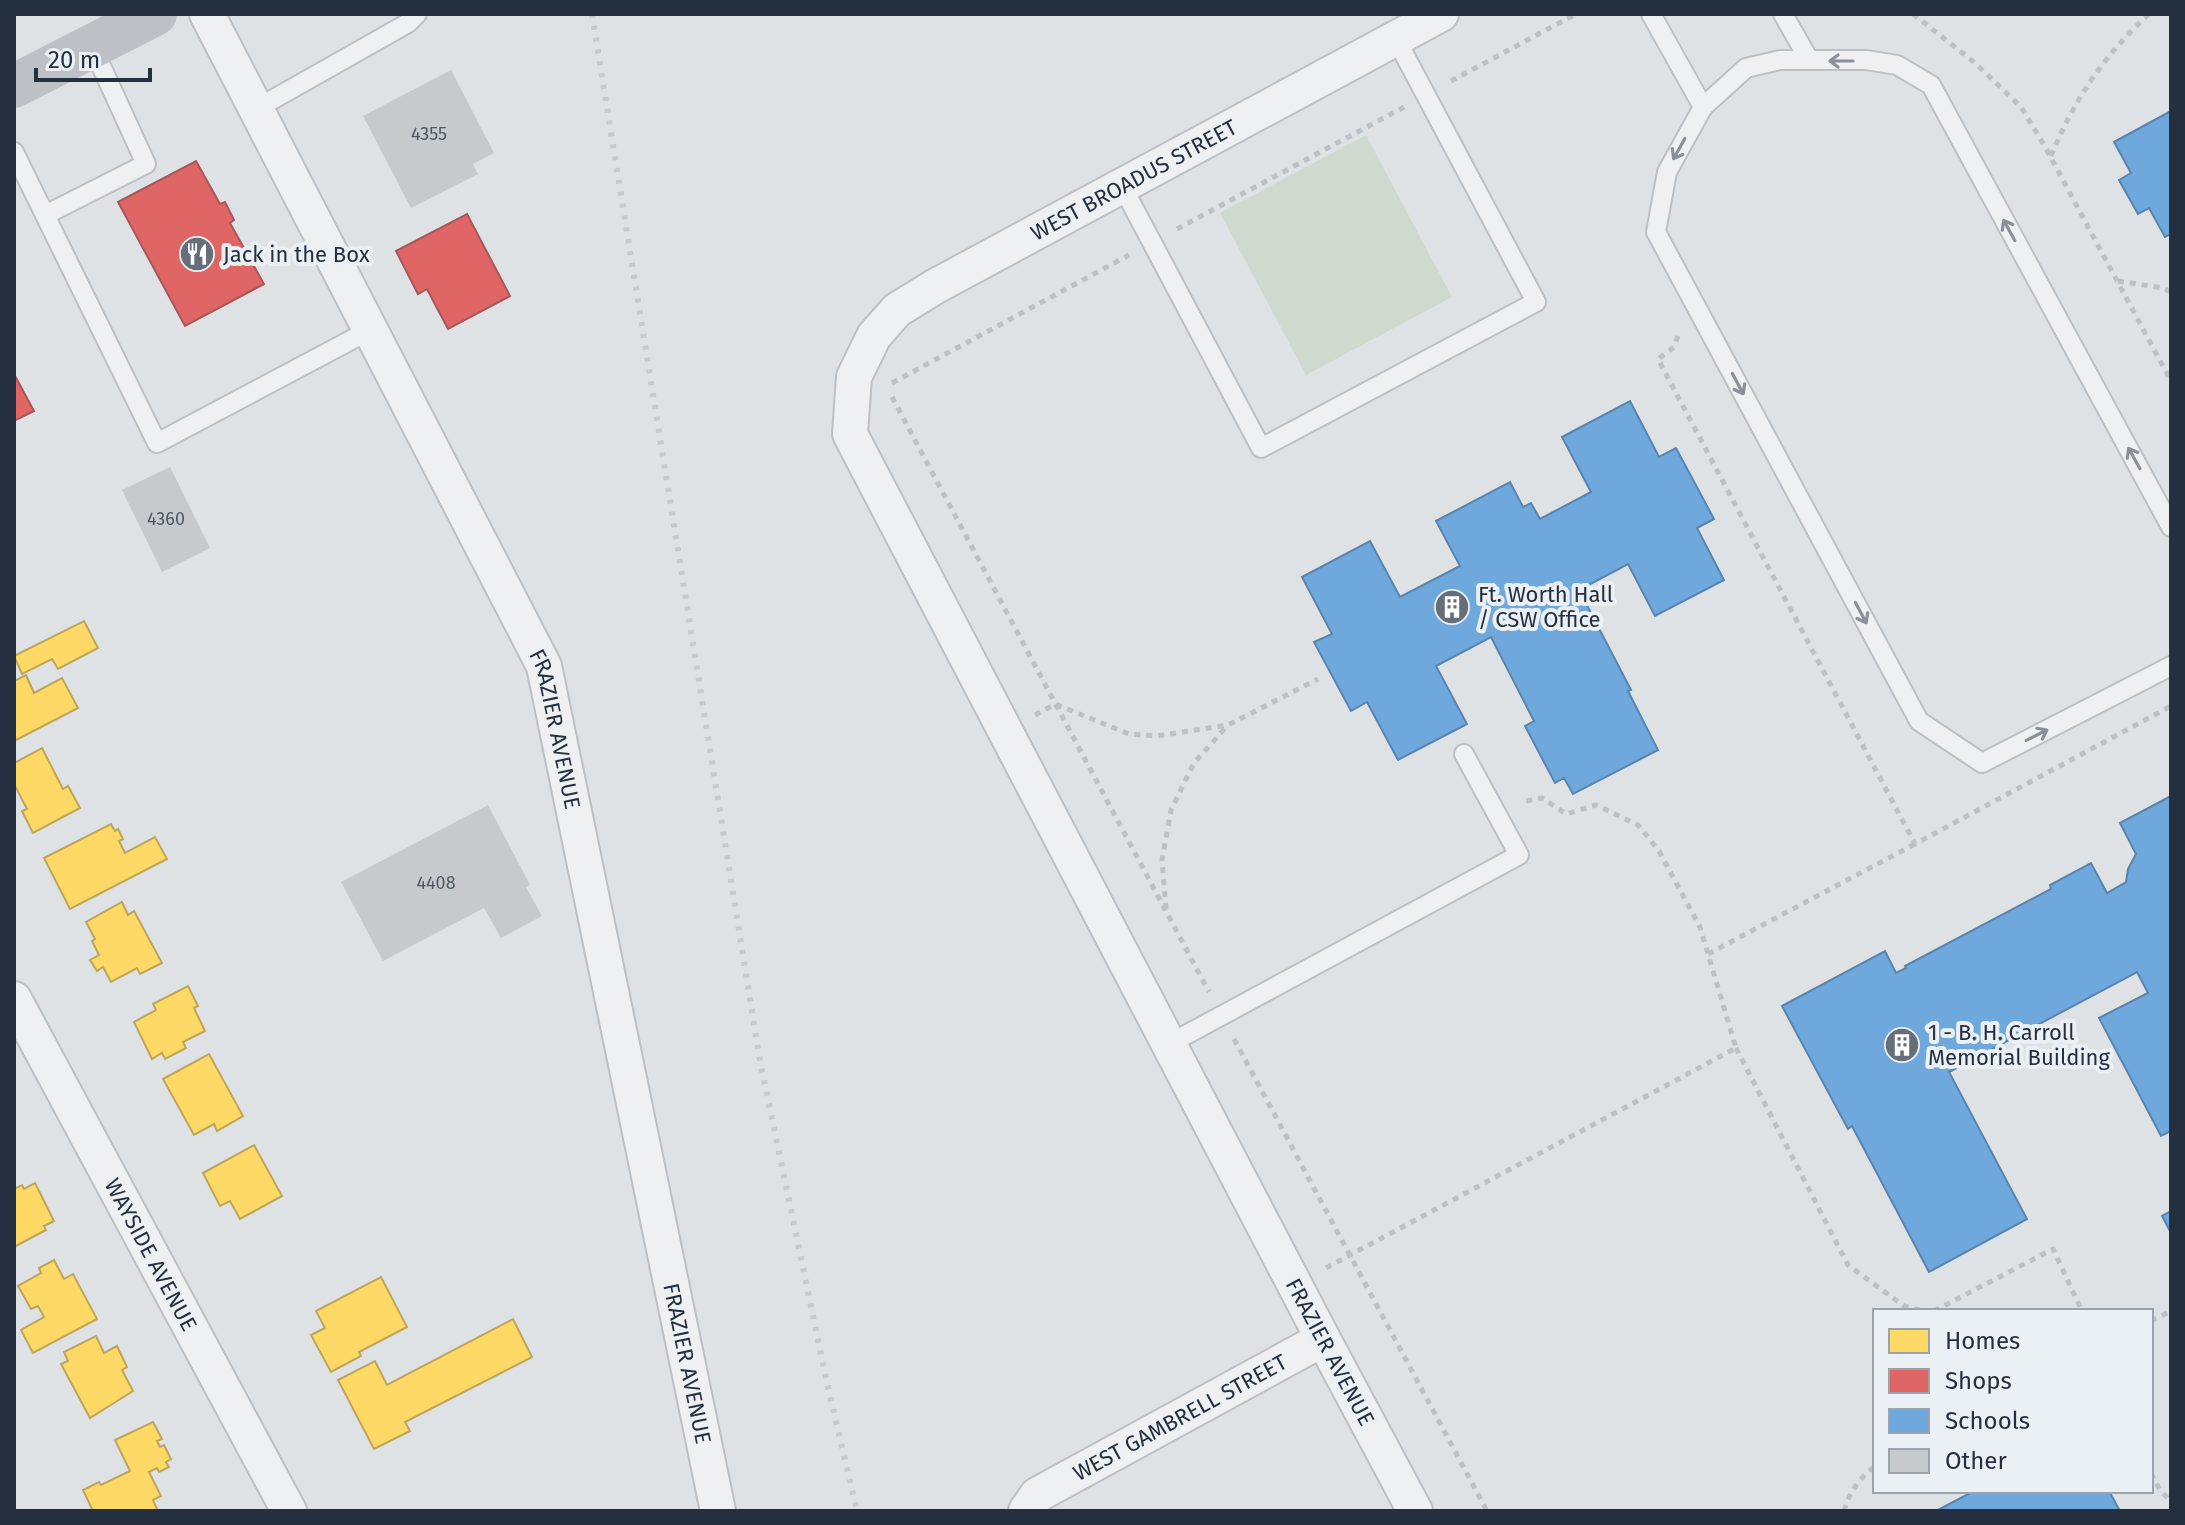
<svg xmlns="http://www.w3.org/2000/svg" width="2185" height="1525" viewBox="0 0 2185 1525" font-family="'Fira Sans',sans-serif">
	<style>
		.green { fill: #d0d9ce }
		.homes { fill: #ffd966; stroke: #bda65a; stroke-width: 2 }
		.shops { fill: #e06666; stroke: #a8565a; stroke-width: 2 }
		.schools { fill: #6fa8dc; stroke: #5884ad; stroke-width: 2 }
		.building { fill: #c7cacd }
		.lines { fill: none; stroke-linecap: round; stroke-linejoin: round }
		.service-casing { stroke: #bdc0c3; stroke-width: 22 }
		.minor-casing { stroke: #bdc0c3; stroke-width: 38 }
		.path { stroke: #bdc0c4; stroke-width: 5; stroke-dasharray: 6 6; stroke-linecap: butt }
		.service { stroke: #eef0f2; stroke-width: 18 }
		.minor { stroke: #eef0f2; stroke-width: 34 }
		.secondary { stroke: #bdc0c5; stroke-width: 44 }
		.rail { stroke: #c7cacd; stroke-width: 6; stroke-dasharray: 4 8; stroke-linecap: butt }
		.oneway { stroke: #899098 }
		.labels { text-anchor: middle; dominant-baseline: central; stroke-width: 8; stroke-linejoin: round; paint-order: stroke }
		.number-label { font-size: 18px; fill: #4e5763 }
		.street-label { font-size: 22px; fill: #24303f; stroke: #ebf0f5 }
		.poi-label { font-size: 22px; fill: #24303f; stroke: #ebf0f5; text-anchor: start }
	</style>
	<rect width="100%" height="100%" fill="#dfe2e5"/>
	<path class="green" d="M1366,135L1452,297L1306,375L1220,213Z"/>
	<g class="homes">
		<path d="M84,621L98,648L58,669L52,659L22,674L14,656Z"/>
		<path d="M26,675L34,693L62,678L78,708L14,741V681Z"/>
		<path d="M42,748L63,789L68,786L80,808L33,833L22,811L27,809L14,784V763Z"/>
		<path d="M111,824L115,831L118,829L123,839L119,841L125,853L155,837L167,859L70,909L44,858Z"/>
		<path d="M122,902L128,915L134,911L162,963L140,974L137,968L111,982L103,967L97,971L90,960L99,955L92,941L95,939L86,922Z"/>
		<path d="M188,986L198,1006L194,1008L205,1031L183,1042L186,1048L165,1059L162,1053L152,1059L134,1022L156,1010L153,1004Z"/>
		<path d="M209,1054L243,1116L217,1131L214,1124L194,1135L163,1079Z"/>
		<path d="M254,1145L282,1196L240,1219L230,1201L220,1206L203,1173Z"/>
		<path d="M35,1183L54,1221L44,1226L46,1230L14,1247V1189L22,1185L24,1189Z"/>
		<path d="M54,1260L64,1279L73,1274L97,1319L33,1353L21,1330L44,1317L38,1306L31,1309L18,1286L41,1273L39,1268Z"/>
		<path d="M381,1277L407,1327L359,1352L361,1356L331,1372L311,1335L325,1328L316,1311Z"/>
		<path d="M513,1319L532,1357L405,1422L410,1431L374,1449L338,1380L375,1361L387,1385Z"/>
		<path d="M96,1336L104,1353L117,1346L127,1367L122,1370L133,1391L90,1418L61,1364L68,1361L64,1352Z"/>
		<path d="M153,1422L162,1439L157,1441L160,1447L164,1445L171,1459L166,1462L169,1467L159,1472L157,1468L149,1472L161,1496L153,1500L158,1511H93L83,1490L99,1482L101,1485L130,1471L115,1440Z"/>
	</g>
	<g class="shops">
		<path d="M196,161L220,204L225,202L234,220L230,223L264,284L185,326L118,202Z"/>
		<path d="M467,214L510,296L448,329L427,289L418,294L396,251Z"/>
		<path d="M14,374L34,411L14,421Z"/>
	</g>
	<g class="schools">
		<path d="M2171,111V234L2165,237L2149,208L2138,214L2119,180L2131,173L2114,142Z"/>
		<path d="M1630,401L1659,457L1676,448L1714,519L1697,528L1724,580L1655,616L1628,564L1579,590L1631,690L1628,691L1658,750L1573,794L1564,778L1555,783L1525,726L1534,721L1491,637L1436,666L1467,724L1398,760L1367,702L1351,711L1314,642L1332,634L1302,577L1370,541L1400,597L1460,566L1436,521L1510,482L1523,507L1531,503L1540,519L1591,492L1562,437Z"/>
		<path d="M2171,796V1131L2161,1136L2099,1018L2148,993L2137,972L1949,1072L2027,1219L1929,1272L1852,1126L1848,1129L1782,1006L1885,951L1896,973L1906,968L1905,966L2051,889L2050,885L2091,863L2107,893L2126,882L2128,869L2136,854L2120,823Z"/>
		<path d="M2171,1211V1233L2162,1216Z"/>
		<path d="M1974,1491H2109L2120,1511H1936Z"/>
	</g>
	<g class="building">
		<path d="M451,70L494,153L473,164L478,174L411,208L363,116Z"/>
		<path d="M170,467L210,548L162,572L122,490Z"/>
		<path d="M488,805L530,885L526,887L542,916L501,938L484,908L383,961L341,882Z"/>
	</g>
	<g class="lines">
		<g class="service-casing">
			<g id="service">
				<path d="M1651,14L1703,107"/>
				<path d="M1783,14L1808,58"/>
				<path d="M256,109L408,23L417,14"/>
				<path d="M14,152L157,443L370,330"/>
				<path d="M1122,186L1261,448L1536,302L1396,39"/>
				<path d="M45,215L146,164L92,46"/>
				<path d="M2171,527L1931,85L1897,65L1866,60H1780L1746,68L1703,107L1667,172L1656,232L1919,721L1982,763L2171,666"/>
				<path d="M1169,1044L1519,855L1464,754"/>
			</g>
		</g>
		<g class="minor-casing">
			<g id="minor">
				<path id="s1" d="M207,14L544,666L718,1511"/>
				<path id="s2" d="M14,999L289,1511"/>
				<path id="s3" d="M1026,1511L1037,1495L1323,1339"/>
				<path id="s4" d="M1415,1511L1323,1339L850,434L854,377L874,336L897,310L936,286L1441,14"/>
			</g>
		</g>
		<g class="path">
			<path d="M1913,14L1974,62L2021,107L2044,145L2171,381"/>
			<path d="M1451,81L1576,14"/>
			<path d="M2051,156C2074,100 2104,55 2149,14"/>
			<path d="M1177,229L1404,107"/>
			<path d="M2118,281L2163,288L2171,292"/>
			<path d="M1678,336L1674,347L1658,359L1915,844L2171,706"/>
			<path d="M892,383L1129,255"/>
			<path d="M892,397L1209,992"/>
			<path d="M1035,715L1055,704L1129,734L1157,736L1228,725L1318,679"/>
			<path d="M1166,909L1162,860L1171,810L1194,763L1227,726"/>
			<path d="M1708,954L1915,844"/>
			<path d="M1234,1039L1487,1511"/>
			<path d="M1736,1048L1848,1265L1904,1306L1923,1311"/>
			<path d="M1326,1268L1736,1048L1700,927L1659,851L1638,825L1596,805L1566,814L1542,798L1521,802"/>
			<path d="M1934,1311L2053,1249L2082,1311"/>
			<path d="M2151,1321L2171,1311"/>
			<path d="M2151,1473L2160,1490L2171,1502"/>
			<path d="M1844,1511C1850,1491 1859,1479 1875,1466"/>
		</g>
		<use href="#service" class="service"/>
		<use href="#minor" class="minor"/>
		<path class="secondary" d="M14,86L155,14"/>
		<path class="rail" d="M592,14L760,1061L827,1383L857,1511"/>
	</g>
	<defs><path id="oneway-shaft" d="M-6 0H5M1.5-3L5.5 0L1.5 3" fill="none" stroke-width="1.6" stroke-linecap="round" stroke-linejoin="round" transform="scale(2)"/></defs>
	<g class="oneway">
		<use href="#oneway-shaft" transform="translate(1841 61) rotate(-180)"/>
		<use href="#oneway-shaft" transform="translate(1679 149) rotate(119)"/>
		<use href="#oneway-shaft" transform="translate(2009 230) rotate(-119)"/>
		<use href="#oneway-shaft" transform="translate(1738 384) rotate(62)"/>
		<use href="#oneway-shaft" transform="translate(2134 458) rotate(-119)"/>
		<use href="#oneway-shaft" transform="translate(1861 613) rotate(62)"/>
		<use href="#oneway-shaft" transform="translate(2037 735) rotate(-27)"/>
	</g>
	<defs>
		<g id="restaurant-disc" transform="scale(1.8)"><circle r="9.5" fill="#656e79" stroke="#ebf0f5"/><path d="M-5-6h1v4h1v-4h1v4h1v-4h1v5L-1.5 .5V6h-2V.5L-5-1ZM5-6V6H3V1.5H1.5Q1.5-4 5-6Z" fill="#fff"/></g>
		<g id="building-disc" transform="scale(1.8)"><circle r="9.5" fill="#656e79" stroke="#ebf0f5"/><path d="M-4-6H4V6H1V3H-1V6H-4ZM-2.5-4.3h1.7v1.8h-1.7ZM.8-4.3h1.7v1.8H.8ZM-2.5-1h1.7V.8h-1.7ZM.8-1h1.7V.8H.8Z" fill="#fff"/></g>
	</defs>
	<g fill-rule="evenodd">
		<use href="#restaurant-disc" x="197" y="254"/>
		<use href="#building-disc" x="1452" y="607"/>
		<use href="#building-disc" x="1902" y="1045"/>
	</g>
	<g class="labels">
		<g class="number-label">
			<text x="429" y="134">4355</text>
			<text x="166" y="519">4360</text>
			<text x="436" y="883">4408</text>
		</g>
		<g class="street-label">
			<text stroke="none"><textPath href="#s4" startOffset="1624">WEST BROADUS STREET</textPath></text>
			<text stroke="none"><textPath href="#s1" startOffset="798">FRAZIER AVENUE</textPath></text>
			<text stroke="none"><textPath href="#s2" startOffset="290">WAYSIDE AVENUE</textPath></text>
			<text transform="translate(1330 1352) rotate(62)">FRAZIER AVENUE</text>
			<text stroke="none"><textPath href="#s1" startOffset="1446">FRAZIER AVENUE</textPath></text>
			<text stroke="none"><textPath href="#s3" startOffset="182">WEST GAMBRELL STREET</textPath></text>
		</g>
		<g class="poi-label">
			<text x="223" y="254">Jack in the Box</text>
			<text x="1478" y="594">Ft. Worth Hall<tspan x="1478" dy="25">/ CSW Office</tspan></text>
			<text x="1928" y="1032">1 - B. H. Carroll<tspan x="1928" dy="25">Memorial Building</tspan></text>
		</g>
	</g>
	<rect width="2185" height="1525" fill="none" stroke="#24303f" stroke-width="32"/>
	<rect x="1873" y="1309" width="280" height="184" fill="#ebf0f5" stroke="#9ba3ac" stroke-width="2"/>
	<rect x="1889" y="1329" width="40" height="24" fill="#ffd966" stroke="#9ba3ac" stroke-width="2"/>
	<text x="1945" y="1349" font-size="24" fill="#24303f">Homes</text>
	<rect x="1889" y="1369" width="40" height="24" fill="#e06666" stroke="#9ba3ac" stroke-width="2"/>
	<text x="1945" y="1389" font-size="24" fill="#24303f">Shops</text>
	<rect x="1889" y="1409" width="40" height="24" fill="#6fa8dc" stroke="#9ba3ac" stroke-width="2"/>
	<text x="1945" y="1429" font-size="24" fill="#24303f">Schools</text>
	<rect x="1889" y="1449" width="40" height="24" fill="#c7cacd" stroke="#9ba3ac" stroke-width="2"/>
	<text x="1945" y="1469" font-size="24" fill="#24303f">Other</text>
	<path d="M36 68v12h114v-12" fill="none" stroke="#24303f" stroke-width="4"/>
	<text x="48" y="68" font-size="24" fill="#24303f" stroke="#ebf0f5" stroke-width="6" paint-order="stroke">20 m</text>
</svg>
